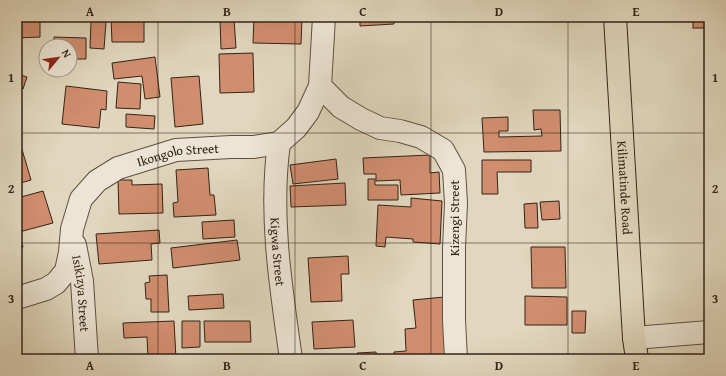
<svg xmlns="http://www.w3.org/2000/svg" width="726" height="376" viewBox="0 0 726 376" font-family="'Gentium Book Plus',serif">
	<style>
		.building { fill: #d18e6f; stroke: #332318 }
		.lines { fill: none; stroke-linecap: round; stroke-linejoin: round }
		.minor-casing { stroke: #5e5042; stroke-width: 24 }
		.major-casing { stroke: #332318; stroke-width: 24 }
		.minor { stroke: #ece5d5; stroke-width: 22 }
		.major { stroke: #e1d7be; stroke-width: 22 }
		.grid { fill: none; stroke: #332318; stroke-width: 1; stroke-opacity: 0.55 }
		.labels { text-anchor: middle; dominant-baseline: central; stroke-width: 3; stroke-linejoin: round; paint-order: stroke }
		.street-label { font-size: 13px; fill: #332318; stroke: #ece5d5 }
		.neatline { fill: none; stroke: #332318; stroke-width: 1.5 }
		.grid-label { font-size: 13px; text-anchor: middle; font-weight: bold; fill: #332318 }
	</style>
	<rect width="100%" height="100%" fill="#e1d7be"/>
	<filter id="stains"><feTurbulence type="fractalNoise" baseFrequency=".005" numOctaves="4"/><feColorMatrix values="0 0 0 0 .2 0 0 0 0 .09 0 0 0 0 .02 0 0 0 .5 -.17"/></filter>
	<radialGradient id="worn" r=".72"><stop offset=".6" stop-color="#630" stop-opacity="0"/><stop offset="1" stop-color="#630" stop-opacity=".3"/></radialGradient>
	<g class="building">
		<path d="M17,17H40V37L17,38Z"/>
		<path d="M111,17H144V42H112Z"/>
		<path d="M254,17H302L301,44L253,43Z"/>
		<path d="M360,17H394V24L360,26Z"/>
		<rect x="693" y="17" width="16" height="11"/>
		<path d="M234,19L236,48L221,49L220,20Z"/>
		<path d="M91,21L106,22L104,49L90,48Z"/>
		<path d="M54,37L86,38V59H70V46H54Z"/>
		<path d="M253,53L254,92L220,93L219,54Z"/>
		<path d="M155,57L160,97L145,99L142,76L114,79L112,63Z"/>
		<path d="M17,74L27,77L23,89L17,87Z"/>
		<path d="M199,76L203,124L175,127L171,78Z"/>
		<path d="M118,82L141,84L140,109L116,108Z"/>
		<path d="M66,86L107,91L106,110L101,109L99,128L62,124Z"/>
		<path d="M533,110H560L561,151L484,152L482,118L508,117V131H499V137L542,136L541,129L534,130Z"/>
		<path d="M126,114L155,116L154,129L126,127Z"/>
		<path d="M21,146L31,180L17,184V147Z"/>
		<path d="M430,155V173L439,172L440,193L401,195L400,180L376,181V174H364L363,158Z"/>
		<path d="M336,159L338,179L293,184L290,165Z"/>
		<path d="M482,160H531V172H497L498,194H482Z"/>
		<path d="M208,168L210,195H214L216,215L174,217L173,203L178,202L176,170Z"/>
		<path d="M368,179H375V185H398V200H368Z"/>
		<path d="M118,180H132V185L162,184L163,213L119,214Z"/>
		<path d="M345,183L346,205L291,207L290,186Z"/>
		<path d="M43,191L53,223L19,232L23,247L17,249V203L22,201L21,197Z"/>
		<path d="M411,198L442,201L440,244L413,242V239L386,237L385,247L376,246L378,205L411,207Z"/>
		<path d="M559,201L560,219L542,220L540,202Z"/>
		<path d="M537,203L538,228H525L524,204Z"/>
		<path d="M234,220L235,237L203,239L202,222Z"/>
		<path d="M159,230L160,243L151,244L152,260L99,264L96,234Z"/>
		<path d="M237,240L240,260L173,268L171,248Z"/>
		<path d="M531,247H565L566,288H532Z"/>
		<path d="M348,256L349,274H341L342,301L311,302L308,258Z"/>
		<path d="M706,259H709V273H707Z"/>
		<path d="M167,275L169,312H151V299H146L145,283L150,282L149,276Z"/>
		<path d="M223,294L224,308L189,310L188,296Z"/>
		<path d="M525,296L567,297V325H525Z"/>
		<path d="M444,297L449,359H394V352L406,351L405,329L416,328L413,300Z"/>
		<path d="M572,311H586L585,333H572Z"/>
		<path d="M353,320L355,347L314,349L312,322Z"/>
		<path d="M174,321L176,359H148L147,337L124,338L123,323Z"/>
		<path d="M182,321H200V347L182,348Z"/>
		<path d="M204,321H250L251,342H205Z"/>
		<path d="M376,352L377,359H357V353Z"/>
	</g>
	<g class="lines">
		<g class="minor-casing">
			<g id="minor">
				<path d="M320,86L341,107L361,119L380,128L400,131L421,137L443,150L454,170L456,203L454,248V320L456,359"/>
				<path id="s1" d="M279,143C269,215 281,288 291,359"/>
				<path id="s2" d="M75,245L82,281L87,359"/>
				<path id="s3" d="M17,298L46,289L56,283L66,271L70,252L72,229L81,199L97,181L118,168L176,150L231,147H254L279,143L296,128L308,112L320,86L324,17"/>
				<path d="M634,338L709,332"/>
			</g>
		</g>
		<g class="major-casing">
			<g id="major">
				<path id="s4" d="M615,17L634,338L637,359"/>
			</g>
		</g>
		<use href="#minor" class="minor"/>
		<use href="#major" class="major"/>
	</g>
	<path class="grid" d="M158,17V359M295,17V359M431,17V359M568,17V359M17,133H709M17,243H709"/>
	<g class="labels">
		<g class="street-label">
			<text stroke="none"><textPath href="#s3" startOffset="242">Ikongolo Street</textPath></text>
			<text stroke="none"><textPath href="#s4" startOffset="171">Kilimatinde Road</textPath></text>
			<text transform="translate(454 218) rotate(-90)">Kizengi Street</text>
			<text stroke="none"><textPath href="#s1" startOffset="109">Kigwa Street</textPath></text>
			<text stroke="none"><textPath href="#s2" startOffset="49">Isikizya Street</textPath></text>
		</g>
	</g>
	<rect width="726" height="376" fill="none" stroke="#e1d7be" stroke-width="44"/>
	<g transform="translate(58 58) rotate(61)"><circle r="19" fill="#ece5d5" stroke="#a29789"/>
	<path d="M0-3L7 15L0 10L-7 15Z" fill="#8f2418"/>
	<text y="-6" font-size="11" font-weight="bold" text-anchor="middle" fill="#332318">N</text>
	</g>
	<rect x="22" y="22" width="682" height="332" class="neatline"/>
	<g class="grid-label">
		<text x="90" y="16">A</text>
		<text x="227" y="16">B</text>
		<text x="363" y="16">C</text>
		<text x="499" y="16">D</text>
		<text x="636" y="16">E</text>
		<text x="11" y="82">1</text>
		<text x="715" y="82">1</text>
		<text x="11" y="193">2</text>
		<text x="715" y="193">2</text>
		<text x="11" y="303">3</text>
		<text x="715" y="303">3</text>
		<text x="90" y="370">A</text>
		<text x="227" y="370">B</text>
		<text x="363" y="370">C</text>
		<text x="499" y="370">D</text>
		<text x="636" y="370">E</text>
	</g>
	<rect width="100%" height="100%" filter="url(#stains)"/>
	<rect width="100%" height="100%" fill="url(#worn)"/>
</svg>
